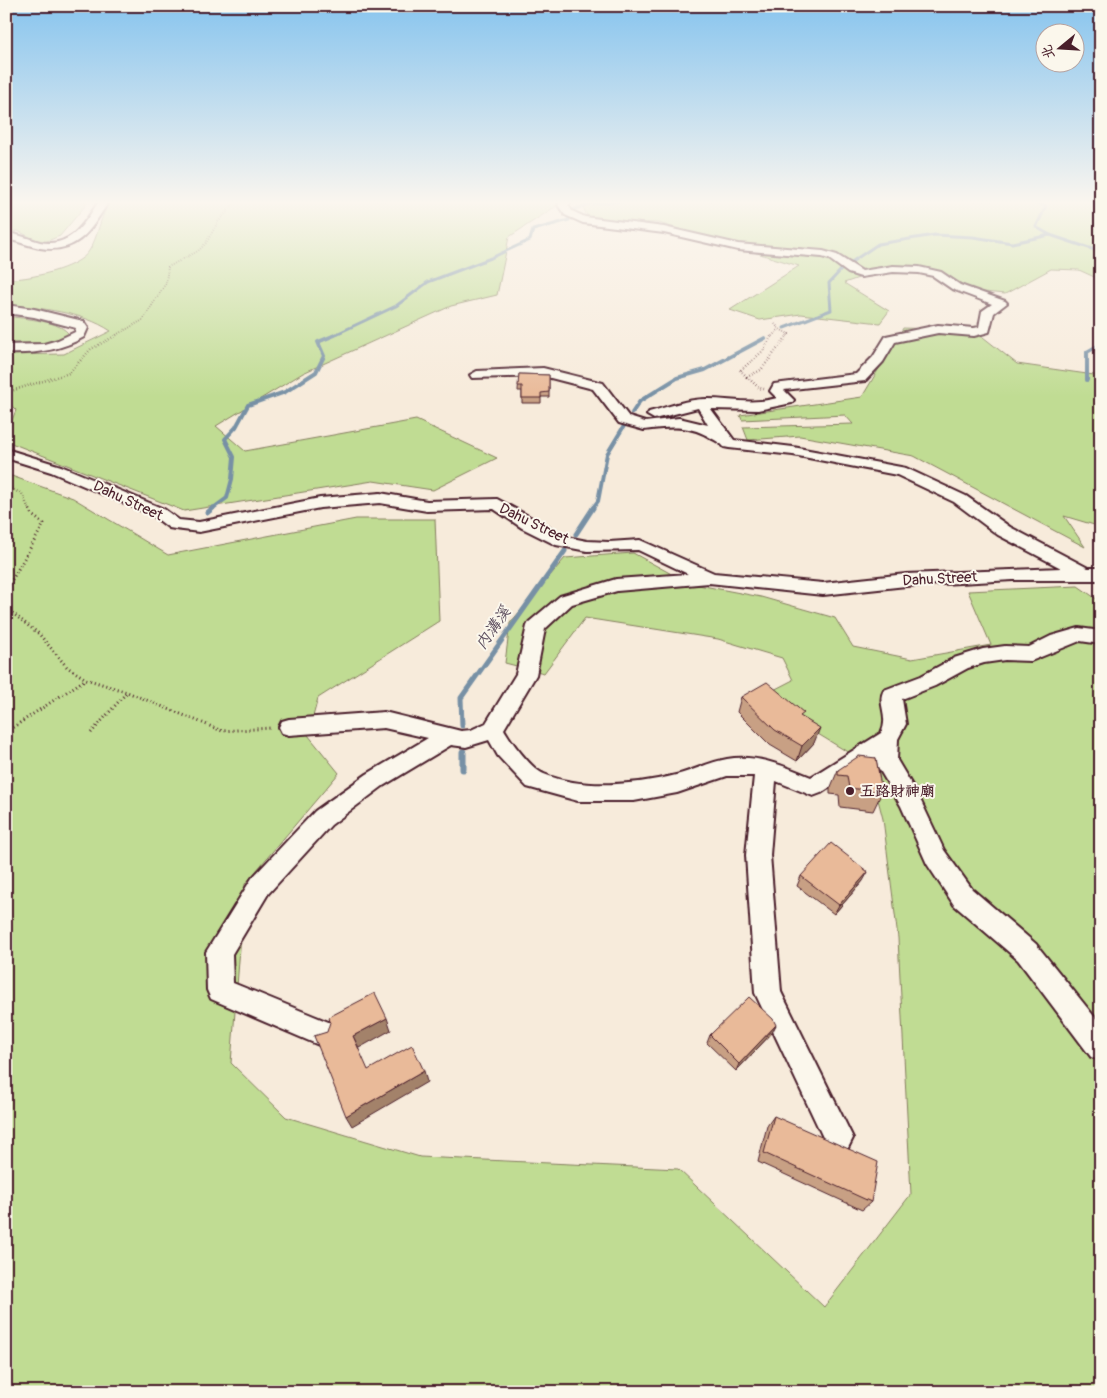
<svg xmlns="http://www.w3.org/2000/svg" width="1107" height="1398" viewBox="0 0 1107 1398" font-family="Pangolin,'LXGW WenKai TC',sans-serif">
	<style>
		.green { fill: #c0dc93; stroke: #857e5f }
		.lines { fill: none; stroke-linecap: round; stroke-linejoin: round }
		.stream-far3 { stroke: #7790a5; stroke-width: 3 }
		.stream-far2 { stroke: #7790a5; stroke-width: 4 }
		.stream-far1 { stroke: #7790a5; stroke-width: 5 }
		.stream { stroke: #7790a5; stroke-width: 7 }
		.minor-casing { stroke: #4a1f2b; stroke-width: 4 }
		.path-far2 { stroke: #4a1f2b; stroke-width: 2; stroke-dasharray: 0.5 2; stroke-linecap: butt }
		.path-far1 { stroke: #4a1f2b; stroke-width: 2.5; stroke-dasharray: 0.5 2.5; stroke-linecap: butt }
		.path { stroke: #4a1f2b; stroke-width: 3; stroke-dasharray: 1 3; stroke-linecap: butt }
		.minor { fill: #fbf7ec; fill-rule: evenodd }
		.wall { fill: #c8a084; stroke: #4a1f2b }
		.shaded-wall { fill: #a3826b; stroke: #4a1f2b }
		.building { fill: #e9ba99; stroke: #4a1f2b }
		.poi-dot { fill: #4a1f2b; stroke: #fbf7ec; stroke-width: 2 }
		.labels { text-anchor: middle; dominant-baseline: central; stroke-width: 4; stroke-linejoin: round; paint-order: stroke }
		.street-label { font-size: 15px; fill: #4a1f2b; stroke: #fbf7ec }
		.poi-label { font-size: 15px; font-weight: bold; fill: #4a1f2b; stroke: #fbf7ec; text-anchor: start }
		.water-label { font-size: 16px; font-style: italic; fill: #5d4e5e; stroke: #fbf7ec }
	</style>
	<rect width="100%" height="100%" fill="#f7ebdb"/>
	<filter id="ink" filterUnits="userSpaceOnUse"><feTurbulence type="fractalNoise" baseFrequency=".02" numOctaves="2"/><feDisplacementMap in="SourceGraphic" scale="10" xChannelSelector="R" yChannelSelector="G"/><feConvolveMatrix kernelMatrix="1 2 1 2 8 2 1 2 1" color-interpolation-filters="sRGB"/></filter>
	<g filter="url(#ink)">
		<g class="green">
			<path d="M6,201H89L60,236L42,243L18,231L6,232Z"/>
			<path d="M111,201H564L509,237L497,295L451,306L303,373L216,426L245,451L416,420L497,458L433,490L373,481L184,511L6,441V435L16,410L6,400V355L64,354L111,331C81,311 41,309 6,304V279C26,280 78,269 89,251C99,236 99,217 111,201Z"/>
			<path d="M582,201H1101V280L1079,270L1051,269L1005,294L974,291L941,271L870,274L844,283L889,311L880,323L801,314L760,320L730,310L799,266L659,223L590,221L580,202Z"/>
			<path d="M6,316C24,319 62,320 70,336L49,343H6Z"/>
			<path d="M903,328L938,329L983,337L1017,364L1101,376V527L1064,516L1085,547L914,456L800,436L748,440L743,427L853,424L845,415L742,420L740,415L862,397Z"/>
			<path d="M6,474L73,498L168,555L356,519H435L439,621L318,698L308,735L339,773L245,884L231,1063L286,1117L420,1157L678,1169L824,1307L911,1194L898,938L883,819L869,765L813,731L764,695L793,680L782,658L718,639L585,618L544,673L505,663L510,623L565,558L633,553L688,583L761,597L835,618L853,647L912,659L991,645L968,591L1078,586L1101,602V1392H6Z"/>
		</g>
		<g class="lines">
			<g class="stream-far3">
				<path d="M1029,201L1046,206L1036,227L1050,235L1101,252"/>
				<path d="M572,210L590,204L627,201"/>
				<path d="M850,263L878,244L935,235L973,237L1012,243L1050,235"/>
				<path d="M784,328L831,310L829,283L841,270"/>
				<path d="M332,336L396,306L428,282L491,258L530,240L533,230L569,220L567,215"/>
			</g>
			<g class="stream-far2">
				<path d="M1087,380V352L1101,344"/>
				<path d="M632,413L640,401L677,378L705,370L765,338"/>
				<path d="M212,509L227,498L232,479L234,457L225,439L236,427L248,405L285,392L316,372L324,356L318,342L335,335"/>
				<path d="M592,509L598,501L607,454L624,426"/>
			</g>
			<g class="stream-far1">
				<path d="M207,513L213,508"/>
				<path d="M576,534L593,508"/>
				<path d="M462,726L461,698L565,551"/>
			</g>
			<path class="stream" d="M463,752V769"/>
			<g class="minor-casing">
				<g id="minor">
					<path d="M99,201H109C91,229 79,254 40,248C29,246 18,241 6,239V233C18,234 29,239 40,242C71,248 84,224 99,201Z"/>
					<path d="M561,201H572L568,205L572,211L585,217L664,227L738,244L823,251L837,255L862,271L893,266L919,267L941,272L960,285L1005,301L1007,303L994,313L989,332L974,336L938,333L895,342L883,362L865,381L784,390L794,400L792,403L758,410L711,409L734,440L793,447L906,468L966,496L1010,527L1088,568H1101V580H1013L906,586L823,595L709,583L617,591L572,604L545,629L536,675L504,729C510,740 532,770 544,774C582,790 636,785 676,775C693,771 709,762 727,759C757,754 784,766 811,777L881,733C890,716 876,703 884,690L921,676L954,658L983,649L1005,646L1029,647L1051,636L1079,628L1101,631V644L1080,641L1031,661L1005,660L984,663L968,668L935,686L902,699L906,724L898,739L897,760L919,797L944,850L972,889L1036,944L1101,1025V1061L1091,1057L1018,960L954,905L927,864L901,806L878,767L876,757L821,793L813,796L776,781L770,855L781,992L853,1138L848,1148L838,1153L828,1148L755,993L746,855L754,776H727L677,793L634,801H578L527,787L498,756L489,740L466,747L451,745L383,786L331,825L268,894L232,954L233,983L331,1023L334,1033L331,1043L321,1046L211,999L207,990L206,952L252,878L315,811L367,774L428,738L384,728L289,735L282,733L279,727L282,721L289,719L384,712L461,731L471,730L486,723L516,674L527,626L529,622L560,596L616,579L688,574L638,550L587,551L556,545L522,528L494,509L427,511L380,503L320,508L199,532L175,529L169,528L152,515L51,472L6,458V449L61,466L164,509L179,520L199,522L320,498L380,493L427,501L497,499L567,537L587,541L609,542L640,540L714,573L823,583L906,574L1061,568L998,535L954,502L897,475L793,455L729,448L724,447C721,443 716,441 711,438C689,424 668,427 644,430L619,423L593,389L543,376L472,378L470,375L477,371L543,368L603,383L629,417L645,422L679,418L708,425L698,408L654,419L647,415L649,412C668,407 687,399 707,399C731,399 753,405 777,398L770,391L774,384L856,374L873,357L886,336L938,325L974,328L979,327L982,311L992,304L952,289L933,276L919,273L893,272L861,277L848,273L829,259L822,257L738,250L664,233L583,223L565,215L558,205Z"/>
					<path d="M6,305L34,309L83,321L88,328L84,337C60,351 34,354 6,353V345L44,344L58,340L75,332L76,328L34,317L6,313Z"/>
				</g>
			</g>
			<g class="path-far2">
				<path d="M775,324L779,329L789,334L787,336"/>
				<path d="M114,336L143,320L166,283L168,267L198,251L206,243L218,222L233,205L231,201"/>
				<path d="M772,336L779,329"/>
			</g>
			<g class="path-far1">
				<path d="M740,370L747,377"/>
				<path d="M741,370L763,351L772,335"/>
				<path d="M764,389L759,388L747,377L761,370L788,335"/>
				<path d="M6,395L11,391L69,373L91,349L117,335"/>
				<path d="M6,486L22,494L29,509"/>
			</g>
			<g class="path">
				<path d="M6,590L44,524L32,515L29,508"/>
				<path d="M6,608L39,634L67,667L86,679L127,692L222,731L271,728"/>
				<path d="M6,732L86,679"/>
				<path d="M91,733L127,692"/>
			</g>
			<use href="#minor" class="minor"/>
		</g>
		<g class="wall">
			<path d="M519,374L549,375V397H541V403H522V391H518Z"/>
			<path d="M741,697L802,718L814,743L797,761L770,745L737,712Z"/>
			<path d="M838,770L882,792L873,811L840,807L839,795L830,794V789Z"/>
			<path d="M801,876L863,881L834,914L797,886Z"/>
			<path d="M772,1033L736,1071L707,1043L710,1035Z"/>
			<path d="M774,1116L871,1202L862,1210L758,1162L767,1126Z"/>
		</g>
		<g class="shaded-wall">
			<path d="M820,728L814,743L797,761L802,746Z"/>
			<path d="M868,872L863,881L834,914L839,905Z"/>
			<path d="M387,1018L391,1030L359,1048L353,1036Z"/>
			<path d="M776,1025L772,1033L736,1071L739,1064Z"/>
			<path d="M424,1071L427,1082L352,1126L346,1116Z"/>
		</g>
		<g class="building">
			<path d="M519,374L549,375V392L541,393V398H522V386H518Z"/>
			<path d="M767,682L804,713L800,716L820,728L802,746L775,730L741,697Z"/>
			<path d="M859,756L876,758L882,792L849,788L847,776L838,775V770Z"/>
			<path d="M831,843L868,872L839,905L801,876Z"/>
			<path d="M375,993L387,1018L353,1036L368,1070L412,1045L424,1071L346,1116L314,1036L327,1032L330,1022L329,1017Z"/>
			<path d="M749,997L773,1019L776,1025L739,1064L710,1035Z"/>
			<path d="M774,1116L878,1162L871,1202L764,1153Z"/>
		</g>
	</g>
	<linearGradient id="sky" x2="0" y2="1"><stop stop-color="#87c4ee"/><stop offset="0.51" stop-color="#fbf6ef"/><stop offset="1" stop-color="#fbf6ef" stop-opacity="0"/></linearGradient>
	<rect width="1107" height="397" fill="url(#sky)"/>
	<circle class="poi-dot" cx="850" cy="791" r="5"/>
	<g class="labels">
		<g class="street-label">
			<text transform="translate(128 501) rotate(25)">Dahu Street</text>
			<text transform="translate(534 524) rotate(26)">Dahu Street</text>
			<text transform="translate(940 579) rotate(-3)">Dahu Street</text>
		</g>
		<g class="poi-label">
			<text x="860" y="791">五路財神廟</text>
		</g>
		<g class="water-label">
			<text transform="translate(493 628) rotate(-55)">內溝溪</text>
		</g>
	</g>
	<rect width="1107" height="1398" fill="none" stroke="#fbf7ec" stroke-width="25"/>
	<rect x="12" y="12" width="1082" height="1373" fill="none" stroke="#4a1f2b" stroke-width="2" filter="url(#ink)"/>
	<g transform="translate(1060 48) rotate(252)"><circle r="24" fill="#fbf7ec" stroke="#b4a19f"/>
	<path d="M0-4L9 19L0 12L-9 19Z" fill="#4a1f2b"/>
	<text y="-8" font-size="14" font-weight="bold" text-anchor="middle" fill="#4a1f2b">北</text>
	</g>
</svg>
